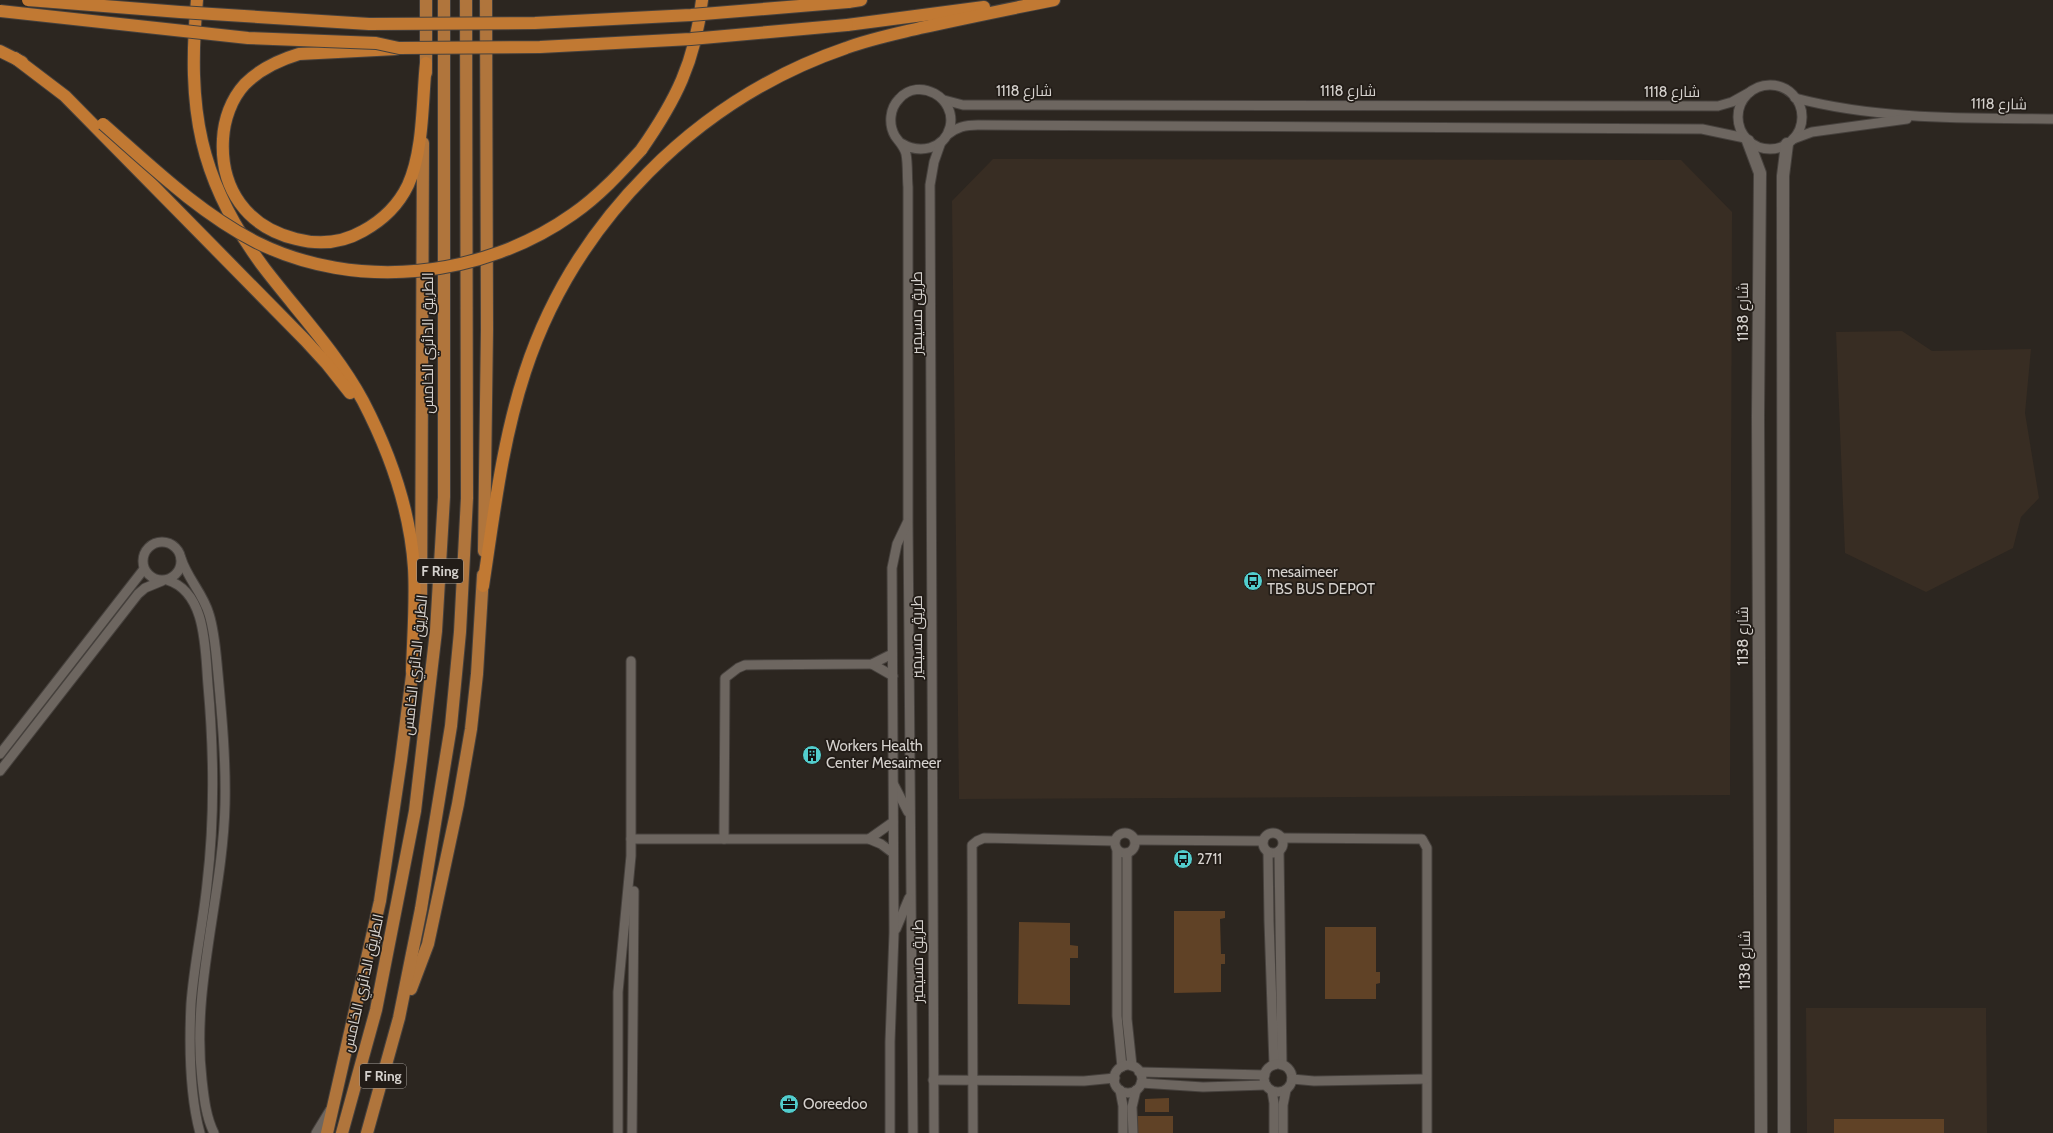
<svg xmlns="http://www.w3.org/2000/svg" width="2053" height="1133" viewBox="0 0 2053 1133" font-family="Cabin,Cairo,sans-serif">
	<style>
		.built { fill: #382d23 }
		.green { fill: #604226 }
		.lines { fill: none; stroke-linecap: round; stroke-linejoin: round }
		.minor-casing { stroke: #46413d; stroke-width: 11 }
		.tertiary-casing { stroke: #46413d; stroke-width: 14 }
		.trunk-casing { stroke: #46413d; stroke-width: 14 }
		.motorway-casing { stroke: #46413d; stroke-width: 14 }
		.minor { stroke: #6d6660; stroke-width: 9 }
		.tertiary { stroke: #6d6660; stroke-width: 12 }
		.trunk { stroke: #b0753c; stroke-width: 12 }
		.motorway { stroke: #c17933; stroke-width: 12 }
		.motorway-bridge-casing { stroke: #46413d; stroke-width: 14; stroke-linecap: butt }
		.motorway-bridge { stroke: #c17933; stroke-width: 12 }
		.labels { text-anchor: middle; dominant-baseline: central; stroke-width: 3.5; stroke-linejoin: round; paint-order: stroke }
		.shield { fill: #221c17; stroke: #9f9b96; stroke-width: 1 }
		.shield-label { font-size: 14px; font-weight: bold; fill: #d5d1cd }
		.street-label { font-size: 15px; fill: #d5d1cd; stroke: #221c17 }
		.poi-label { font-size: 15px; fill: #d5d1cd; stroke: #221c17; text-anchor: start }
	</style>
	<rect width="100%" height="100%" fill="#2c2620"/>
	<g class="built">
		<path d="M993,159L1681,160L1732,212L1730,795L959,799L952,201Z"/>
		<path d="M1902,331L1932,351L2031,349L2025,413L2039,498L2021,517L2013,548L1926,592L1845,553L1836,332Z"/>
		<path d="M1806,1008H1986L1987,1133H1807Z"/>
	</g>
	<g class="green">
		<path d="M1174,911H1225V918L1220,919L1221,954H1225V964H1221V992L1174,993Z"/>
		<path d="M1019,922L1070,923V945L1078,946V958H1070V1005L1018,1004Z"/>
		<path d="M1325,927H1376V972H1380V983L1376,984V999H1325Z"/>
		<path d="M1169,1098V1112H1145V1099Z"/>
		<rect x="1135" y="1116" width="38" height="17"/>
		<rect x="1834" y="1119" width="110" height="14"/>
	</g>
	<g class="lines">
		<g class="minor-casing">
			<g id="minor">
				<circle cx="1770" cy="117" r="32"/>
				<path d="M1795,98C1879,120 1967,118 2053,119"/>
				<path d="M944,100L963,105L1718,106L1732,102L1750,92"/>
				<path d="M947,135C957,127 965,125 978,125L1702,129L1745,138"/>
				<path d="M1793,139L1812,132L1907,119"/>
				<path d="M901,143C919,154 944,150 950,127C957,98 919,76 899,99C890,108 888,124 895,136C899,142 904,146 906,154C908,164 907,177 908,187V522L913,1133"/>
				<circle cx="162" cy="561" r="19"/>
				<path d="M181,558C187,578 203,593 209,614C215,633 216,654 218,674C222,717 226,760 225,804C223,896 191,987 202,1080C204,1098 206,1117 214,1133"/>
				<path d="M167,580C207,592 205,650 208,685C214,752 215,817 207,884C203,924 194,964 191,1004C189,1046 189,1092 200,1133"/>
				<path d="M872,664L893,676"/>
				<path d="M0,754L144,569"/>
				<path d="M0,771L138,594L145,588L162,581"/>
				<path d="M894,785L908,812"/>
				<circle cx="1273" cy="843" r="10"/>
				<circle cx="1125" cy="843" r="10"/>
				<path d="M1282,838L1418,839H1422L1427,848V1133"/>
				<path d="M631,839H869L881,844L893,853"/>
				<path d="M724,839L725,678L738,668L745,665L872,664L892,654"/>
				<path d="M869,839L893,822"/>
				<path d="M1135,840L1263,841"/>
				<path d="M1117,850V1016L1122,1067"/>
				<path d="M1279,851L1282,1065"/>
				<path d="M1268,852L1269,921L1274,1065"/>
				<path d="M1127,853V1019L1132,1066"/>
				<path d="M896,929L909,898"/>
				<circle cx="1278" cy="1078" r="14"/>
				<circle cx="1128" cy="1079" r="14"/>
				<path d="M1139,1072L1265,1075"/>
				<path d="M1292,1079L1314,1081L1426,1079"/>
				<path d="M933,1080L1084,1081L1115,1078"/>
				<path d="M1141,1083L1203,1087L1266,1085"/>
				<path d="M1120,1090L1123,1106V1133"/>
				<path d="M1272,1091L1274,1103V1133"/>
				<path d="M316,1133L330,1110"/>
				<path d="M618,1133V992L631,856V661"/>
				<path d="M632,1133L634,891"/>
				<path d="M890,1133V1042L894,933L892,568L897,544L907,523"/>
				<path d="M934,1133L930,185L934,162L941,142"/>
				<path d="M973,1133L972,845L977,841L984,838L1115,841"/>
				<path d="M1133,1133L1132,1107L1136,1090"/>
				<path d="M1283,1133V1105L1286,1090"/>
			</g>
		</g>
		<g class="tertiary-casing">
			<g id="tertiary">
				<path d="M1748,141L1760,173L1758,417L1761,1133"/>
				<path d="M1784,1133L1783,203V176L1787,144"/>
			</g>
		</g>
		<g class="trunk-casing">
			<g id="trunk">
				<path d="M426,73V0"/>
				<path d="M484,551L487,329L486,0"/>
				<path d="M418,626L421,605L423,143"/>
				<path d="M411,989L428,944L458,804L471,729L477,674L483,575"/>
				<path d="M327,1133L380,901L401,760L414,660"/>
				<path d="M342,1133L376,1010L415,811L436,631L444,497V0"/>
				<path d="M367,1133L399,1018L421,909L451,726L460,632L467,498L466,0"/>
			</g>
		</g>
		<g class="motorway-casing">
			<g id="motorway">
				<path d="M197,0C187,108 198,180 265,269C298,312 337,353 363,401C390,453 410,509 414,568C416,602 413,637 412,671"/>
				<path d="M848,2L861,0"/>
				<path d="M847,25L984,7"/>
				<path d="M396,49L299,54C279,60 260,69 245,84C231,99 224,120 223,139C220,189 247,227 296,239C319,245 342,243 363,231C383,220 398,206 408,185C424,150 422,100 426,63"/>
				<path d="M0,51L22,62"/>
				<path d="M15,58L65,96L305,340L327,364L350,393"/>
				<path d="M641,150C676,100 695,62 702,0"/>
				<path d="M483,586C494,514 502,442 525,372C574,222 697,99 846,48C870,39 895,34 920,28C965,18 1009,9 1054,0"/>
			</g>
		</g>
		<use href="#minor" class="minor"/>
		<use href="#tertiary" class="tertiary"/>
		<use href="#trunk" class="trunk"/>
		<use href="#motorway" class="motorway"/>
		<g class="motorway-bridge-casing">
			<g id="motorway-bridge">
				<path d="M28,0L180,12L369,24L535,23L691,15L848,2"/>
				<path d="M0,11L248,38L376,43L399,48L540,47L691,39L847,25"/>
				<path d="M103,124C151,166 198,212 256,242C356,292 483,278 573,214C599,196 620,173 641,150"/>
			</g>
		</g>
		<use href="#motorway-bridge" class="motorway-bridge"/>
	</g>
	<defs>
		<g id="bus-disc" transform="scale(1)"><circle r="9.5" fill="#52cdcd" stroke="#221c17"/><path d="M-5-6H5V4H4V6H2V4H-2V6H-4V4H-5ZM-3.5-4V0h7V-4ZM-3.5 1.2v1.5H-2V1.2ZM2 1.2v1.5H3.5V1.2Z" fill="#111"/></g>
		<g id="building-disc" transform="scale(1)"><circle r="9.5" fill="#52cdcd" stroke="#221c17"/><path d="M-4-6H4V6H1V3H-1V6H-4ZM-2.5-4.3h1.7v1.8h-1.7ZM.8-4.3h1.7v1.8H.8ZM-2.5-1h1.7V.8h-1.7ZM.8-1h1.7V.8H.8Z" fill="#111"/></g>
		<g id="office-disc" transform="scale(1)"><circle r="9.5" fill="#52cdcd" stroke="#221c17"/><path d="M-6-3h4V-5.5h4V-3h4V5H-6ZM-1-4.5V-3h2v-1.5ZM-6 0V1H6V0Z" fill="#111"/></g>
	</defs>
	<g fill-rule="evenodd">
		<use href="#bus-disc" x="1253" y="581"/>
		<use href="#building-disc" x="812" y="755"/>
		<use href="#bus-disc" x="1183" y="859"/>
		<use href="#office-disc" x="789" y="1104"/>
	</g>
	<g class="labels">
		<g class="shield">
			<rect x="417" y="559" width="46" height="24" rx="3"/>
			<rect x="360" y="1064" width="46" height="24" rx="3"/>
		</g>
		<g class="shield-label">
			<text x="440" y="571">F Ring</text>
			<text x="383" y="1076">F Ring</text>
		</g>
		<g class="street-label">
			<text x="1024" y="91">شارع 1118</text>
			<text x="1348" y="91">شارع 1118</text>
			<text x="1672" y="92">شارع 1118</text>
			<text transform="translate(1999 104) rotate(1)">شارع 1118</text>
			<text transform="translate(1743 312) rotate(-90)">شارع 1138</text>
			<text transform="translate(917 313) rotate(-90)">طريق مسيمير</text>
			<text transform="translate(428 343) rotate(-90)">الطريق الدائري الخامس</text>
			<text transform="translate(1743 636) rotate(-90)">شارع 1138</text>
			<text transform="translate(917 637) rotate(-90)">طريق مسيمير</text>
			<text transform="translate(415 665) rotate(-84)">الطريق الدائري الخامس</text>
			<text transform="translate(1745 960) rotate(-90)">شارع 1138</text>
			<text transform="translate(918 961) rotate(-90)">طريق مسيمير</text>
			<text transform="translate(363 983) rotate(-77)">الطريق الدائري الخامس</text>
		</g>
		<g class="poi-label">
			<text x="1267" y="572">mesaimeer<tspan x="1267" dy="17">TBS BUS DEPOT</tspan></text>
			<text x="826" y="746">Workers Health<tspan x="826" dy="17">Center Mesaimeer</tspan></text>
			<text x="1197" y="859">2711</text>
			<text x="803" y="1104">Ooreedoo</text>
		</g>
	</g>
</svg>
